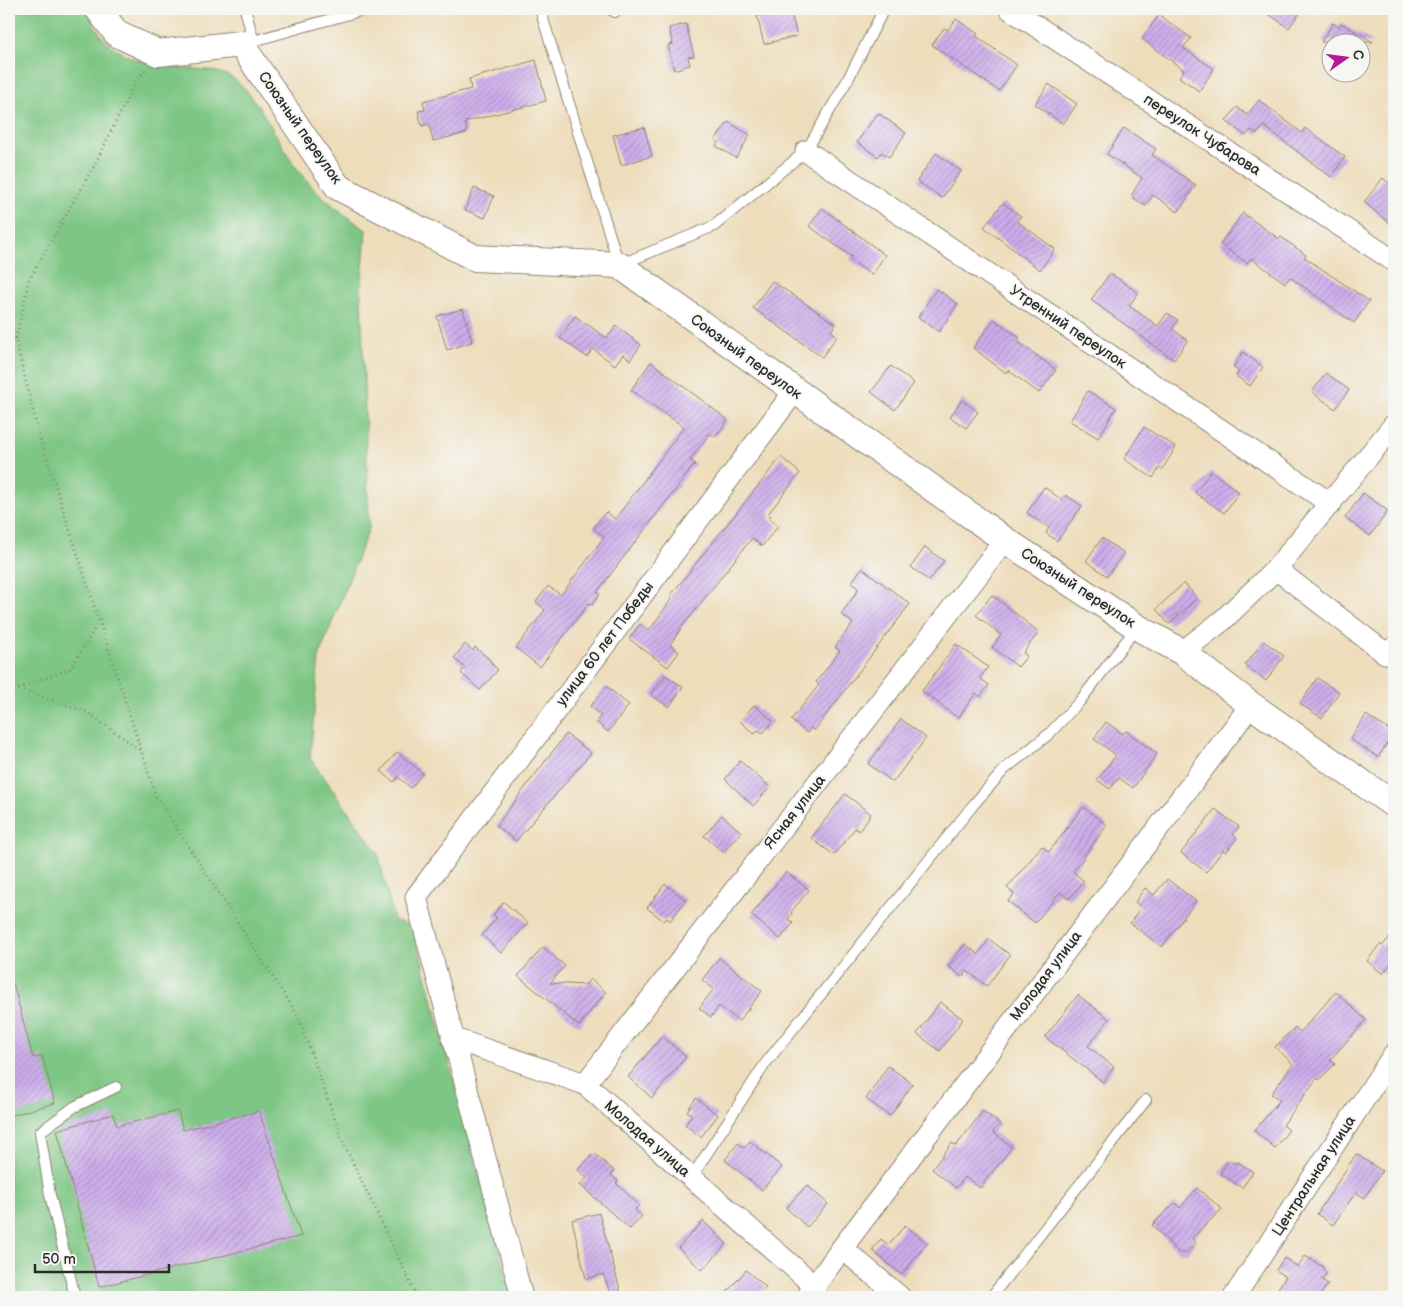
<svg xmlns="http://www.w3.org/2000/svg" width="1403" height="1306" viewBox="0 0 1403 1306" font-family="'Balsamiq Sans',sans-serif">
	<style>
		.grass { fill: #7dc683; stroke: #547857 }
		.building { fill: url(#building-hatch) }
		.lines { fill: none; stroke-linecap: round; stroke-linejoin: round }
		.service-casing { stroke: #8c8473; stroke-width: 12 }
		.minor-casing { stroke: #8c8473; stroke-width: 23 }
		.tertiary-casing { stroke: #8c8473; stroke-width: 28 }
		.path { stroke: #8c8473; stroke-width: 3; stroke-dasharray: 1 4; stroke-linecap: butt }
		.service { stroke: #fff; stroke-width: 10 }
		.minor { stroke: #fff; stroke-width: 21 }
		.tertiary { stroke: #fff; stroke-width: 26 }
		.labels { text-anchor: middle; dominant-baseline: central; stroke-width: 4; stroke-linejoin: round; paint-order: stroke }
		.street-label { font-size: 15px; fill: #2b2b2b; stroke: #f6f6f2 }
	</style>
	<defs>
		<pattern id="building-hatch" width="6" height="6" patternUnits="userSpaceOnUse" patternTransform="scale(1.25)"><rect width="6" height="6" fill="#cdadeb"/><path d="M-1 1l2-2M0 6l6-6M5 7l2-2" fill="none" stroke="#a78dbf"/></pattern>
	</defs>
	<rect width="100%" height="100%" fill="#f6f6f2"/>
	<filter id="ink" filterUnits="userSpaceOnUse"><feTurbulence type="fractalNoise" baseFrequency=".02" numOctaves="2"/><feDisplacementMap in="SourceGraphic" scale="10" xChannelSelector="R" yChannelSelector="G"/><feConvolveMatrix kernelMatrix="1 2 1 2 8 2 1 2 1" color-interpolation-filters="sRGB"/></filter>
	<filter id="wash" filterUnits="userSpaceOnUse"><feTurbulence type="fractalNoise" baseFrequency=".0096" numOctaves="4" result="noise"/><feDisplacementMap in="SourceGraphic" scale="20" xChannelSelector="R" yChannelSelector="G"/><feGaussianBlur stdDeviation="1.12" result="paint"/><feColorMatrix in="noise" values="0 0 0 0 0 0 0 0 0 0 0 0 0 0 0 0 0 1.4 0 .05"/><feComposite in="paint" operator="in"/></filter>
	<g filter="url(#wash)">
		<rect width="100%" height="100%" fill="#edb"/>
		<path class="grass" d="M9,9H88C101,52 134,62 176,68C196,70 217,67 235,80C257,95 280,146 298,170C317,195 341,212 366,230L361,294L369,528L319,656L310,758L378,853L394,920L413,927L512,1297H9Z"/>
		<g id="blocks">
			<g class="building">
				<path d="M786,9H790L797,36L764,44L757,16Z"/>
				<path d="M1261,9H1302L1289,28Z"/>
				<path d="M1159,15L1191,38L1183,48L1214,69L1199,91L1179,77L1184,70L1142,39Z"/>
				<path d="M956,19L978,34L976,36L1017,65L999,91L932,45L944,28L948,30Z"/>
				<path d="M1333,23L1339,27L1341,23L1373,42H1321Z"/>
				<path d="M686,24L694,56L688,57L690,65L674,70L668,45L673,44L669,28Z"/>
				<path d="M536,60L546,101L465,122L467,133L433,141L429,124L422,126L418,111L425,110L423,101L471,89L469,79Z"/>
				<path d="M1049,84L1077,104L1063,124L1035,104Z"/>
				<path d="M1259,100L1302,133L1305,128L1345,157L1331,177L1264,126L1257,134L1251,130L1246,136L1226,121L1237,107L1247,115Z"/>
				<path d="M878,113L906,133L889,157L882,152L878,157L857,142Z"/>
				<path d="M728,122L750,135L736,158L716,146L718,142L715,140Z"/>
				<path d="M644,127L652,156L621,165L613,135Z"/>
				<path d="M1124,128L1156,149L1152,155L1196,185L1178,212L1153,195L1145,206L1131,196L1142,178L1107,154Z"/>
				<path d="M936,153L961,171L942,198L917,181Z"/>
				<path d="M1383,178L1394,187V227L1364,202Z"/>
				<path d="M474,188L494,196L485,218L465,210Z"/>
				<path d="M1003,203L1021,216L1017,221L1055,249L1040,270L984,227Z"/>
				<path d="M822,208L885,255L872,275L850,260L852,257L809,226Z"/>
				<path d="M1243,213L1279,239L1281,237L1306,255L1304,257L1369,301L1354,323L1290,277L1285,283L1251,258L1247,263L1220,244Z"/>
				<path d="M1110,273L1138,293L1129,306L1158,326L1167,313L1178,320L1172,329L1188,340L1174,360L1091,300Z"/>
				<path d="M772,281L836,324L831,331L837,336L822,357L753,308Z"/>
				<path d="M937,289L958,304L939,332L918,317Z"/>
				<path d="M463,309L472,342L447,350L437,316Z"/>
				<path d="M575,316L607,338L616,326L641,345L630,360L623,354L615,365L593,349L587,357L560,338Z"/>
				<path d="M994,319L1020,338L1017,341L1056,370L1039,393L1008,370L1006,373L973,348Z"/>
				<path d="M1243,352L1263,367L1250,386L1236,376L1239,372L1233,367Z"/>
				<path d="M651,362L728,420L715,437L710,433L690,460L695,464L597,592L600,594L592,605L589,603L540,667L516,648L545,610L536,602L548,586L561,595L604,537L593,528L606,512L615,519L684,427L631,390Z"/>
				<path d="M891,366L914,383L895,410L871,392Z"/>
				<path d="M1326,373L1349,390L1335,409L1312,392Z"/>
				<path d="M1088,391L1116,408L1098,438L1070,421Z"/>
				<path d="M962,400L978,412L966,428L950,417Z"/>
				<path d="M1144,427L1176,447L1162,470L1159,468L1153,478L1124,459Z"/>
				<path d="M781,457L800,473L768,514L771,516L769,519L778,526L762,546L752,538L682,627L670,645L679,652L668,667L629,639L640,624L649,631L672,598L670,596Z"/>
				<path d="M1211,471L1239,492L1224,513L1195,493Z"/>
				<path d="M1044,487L1062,500L1066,495L1082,506L1057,541L1046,533L1049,528L1027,513Z"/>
				<path d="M1363,493L1388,511L1370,536L1345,518Z"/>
				<path d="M1102,538L1124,553L1107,576L1086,561Z"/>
				<path d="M925,547L944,561L929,581L911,567Z"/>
				<path d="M862,568L910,604L814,731L811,728L807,733L791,720L819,685L816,682L840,651L835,647L853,623L841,614L857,592L858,588L851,583Z"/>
				<path d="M1184,583L1197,598L1169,624L1156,609Z"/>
				<path d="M992,595L1039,632L1023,653L1027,656L1018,667L992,647L1001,635L976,615Z"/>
				<path d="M1264,641L1284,656L1266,681L1245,665Z"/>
				<path d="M465,644L473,651L475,647L491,661V663L498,670L480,690L461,673L465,668L454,658Z"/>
				<path d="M956,644L988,667L980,678L989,685L980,697L976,693L958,718L922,691Z"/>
				<path d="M665,675L683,687L669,707L651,695Z"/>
				<path d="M1317,678L1339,692L1322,718L1300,704Z"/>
				<path d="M606,686L629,705L608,732L596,722L601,715L590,707Z"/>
				<path d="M754,705L773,721L763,733L758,730L754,734L740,721Z"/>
				<path d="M1366,715L1394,733L1378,757L1350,739Z"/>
				<path d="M901,719L926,738L893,782L868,764Z"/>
				<path d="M1106,722L1123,734L1126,731L1157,754L1133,788L1119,778L1110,789L1097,780L1116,755L1094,739Z"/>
				<path d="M566,734L591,753L516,841L496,826Z"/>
				<path d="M397,752L423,773L411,788L398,777L394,782L381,771Z"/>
				<path d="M740,761L770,787L753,806L725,779Z"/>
				<path d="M845,794L871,814L859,831L855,828L834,855L811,838Z"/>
				<path d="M1083,807L1107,825L1073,872L1084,881L1069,899L1060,892L1035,923L1008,901L1014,894L1007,888L1042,846L1049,852Z"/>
				<path d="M1215,809L1239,827L1233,834L1237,838L1226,852L1223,850L1206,872L1181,853Z"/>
				<path d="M722,815L741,832L723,852L704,836Z"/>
				<path d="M786,872L809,890L791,912L792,914L788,919L793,923L780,939L751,915Z"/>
				<path d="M1167,879L1196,901L1162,947L1130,923L1141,907L1135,902L1145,888L1154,895Z"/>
				<path d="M665,884L686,900L670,921L667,918L664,921L647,908Z"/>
				<path d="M504,902L528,923L501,953L482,935L497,918L493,915Z"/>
				<path d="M1394,933V959L1383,974L1367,961L1380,944L1382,946Z"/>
				<path d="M989,939L1010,955L987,986L967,971L962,977L948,966L965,944L978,954Z"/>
				<path d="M543,947L565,966L550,983L585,985L590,979L606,992L579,1026L518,976Z"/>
				<path d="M719,958L762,991L739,1021L719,1006L711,1017L699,1008L714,989L702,980Z"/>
				<path d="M13,983L33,1058L42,1056L55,1103L9,1116V984Z"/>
				<path d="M1336,992L1366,1020L1330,1060L1335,1064L1319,1080L1317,1078L1283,1125L1289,1130L1275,1148L1254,1131L1280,1100L1271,1094L1293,1064L1275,1047L1295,1027L1300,1032Z"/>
				<path d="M1078,995L1109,1019L1088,1046L1114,1067L1103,1082L1045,1037Z"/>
				<path d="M940,1002L963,1019L940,1051L917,1034Z"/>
				<path d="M662,1036L686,1057L652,1098L628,1077Z"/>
				<path d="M888,1066L913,1084L890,1116L866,1099Z"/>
				<path d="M696,1098L718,1115L701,1137L685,1125L692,1115L687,1111Z"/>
				<path d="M178,1111L183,1130L259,1111L301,1236L99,1287L57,1130L113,1114L117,1126Z"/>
				<path d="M983,1111L1000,1124L993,1132L1012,1147L980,1188L965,1177L956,1188L932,1169L952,1143L956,1146Z"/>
				<path d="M750,1141L782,1167L762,1190L725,1160L738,1143L744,1148Z"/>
				<path d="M594,1153L614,1171L611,1175L618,1181L616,1183L639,1205L635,1210L642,1216L630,1229L580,1185L587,1178L578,1170Z"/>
				<path d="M1356,1154L1382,1171L1364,1198L1356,1192L1333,1225L1317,1214Z"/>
				<path d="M1229,1160L1235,1164L1238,1162L1253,1172L1242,1188L1220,1173Z"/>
				<path d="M807,1185L828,1204L807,1227L786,1208Z"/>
				<path d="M1197,1188L1222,1209L1192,1238L1196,1243L1185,1254L1182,1251L1180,1254L1152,1225L1175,1203L1180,1208Z"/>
				<path d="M599,1213L622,1297H612L603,1274L586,1279L572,1220Z"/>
				<path d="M703,1221L727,1244L702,1270L678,1248Z"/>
				<path d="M905,1225L927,1243L902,1275L872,1250L881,1239L889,1245Z"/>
				<path d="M1305,1256L1322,1266L1326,1274L1322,1280L1328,1284L1319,1297H1286L1276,1291L1286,1277L1276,1270L1284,1258L1298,1267Z"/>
				<path d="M746,1270L766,1287L758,1297H723Z"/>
			</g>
		</g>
	</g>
	<g filter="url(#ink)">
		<use href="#blocks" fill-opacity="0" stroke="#8c8473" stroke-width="1"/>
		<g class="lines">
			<g class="service-casing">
				<g id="service">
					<path d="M245,9L254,42"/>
					<path d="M540,9L619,265L714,226L806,151L847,81L884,9"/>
					<path d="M610,9L615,12"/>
					<path d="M242,44L367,9"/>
					<path d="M691,1178L765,1064L974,804L1005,769L1049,734L1080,701L1137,627"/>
					<path d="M75,1297L50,1195L40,1132L74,1107L116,1087"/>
					<path d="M991,1297L1146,1100"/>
				</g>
			</g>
			<g class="minor-casing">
				<g id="minor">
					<path d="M1010,9L1394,261"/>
					<path d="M806,151L1331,504"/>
					<path d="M1276,569L1385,653L1394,648"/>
					<path d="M1182,652L1223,620L1276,569L1394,425"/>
					<path d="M452,1038L585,1084L816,1287"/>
					<path d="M585,1084L1005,540"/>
					<path d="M842,1248L900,1297"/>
					<path d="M522,1297L416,897L794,392"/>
					<path d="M807,1297L842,1248L1251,705"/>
					<path d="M1234,1297L1394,1054"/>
				</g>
			</g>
			<g class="tertiary-casing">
				<path id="tertiary" d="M98,9L117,34L158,53L241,44L338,187L475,258L619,265L1005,540L1137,627L1182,652L1251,705L1394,805"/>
			</g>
			<g class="path">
				<path d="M9,313L39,435L156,796L298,1016L343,1142L417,1297"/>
				<path d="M16,339L29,280L94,166L136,81L146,69"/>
				<path d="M19,689L87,712L140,750"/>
				<path d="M9,692L71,668L98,623"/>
			</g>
			<use href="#service" class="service"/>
			<use href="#minor" class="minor"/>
			<use href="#tertiary" class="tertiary"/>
		</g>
	</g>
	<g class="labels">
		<g class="street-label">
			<text transform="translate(300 128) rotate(55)">Союзный переулок</text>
			<text transform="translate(1202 135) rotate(33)">переулок Чубарова</text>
			<text transform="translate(1068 327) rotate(34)">Утренний переулок</text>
			<text transform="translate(746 357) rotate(36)">Союзный переулок</text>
			<text transform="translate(1078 588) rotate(33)">Союзный переулок</text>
			<text transform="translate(605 644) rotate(-53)">улица 60 лет Победы</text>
			<text transform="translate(795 812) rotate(-52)">Ясная улица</text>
			<text transform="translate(1046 976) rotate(-53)">Молодая улица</text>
			<text transform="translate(647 1139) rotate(41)">Молодая улица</text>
			<text transform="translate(1314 1176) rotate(-57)">Центральная улица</text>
		</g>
	</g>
	<rect width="1403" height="1306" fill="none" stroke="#f6f6f2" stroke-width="30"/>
	<g transform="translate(1346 58) rotate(76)"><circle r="24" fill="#f6f6f2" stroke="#a5a5a2"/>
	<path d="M0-4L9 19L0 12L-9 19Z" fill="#b5179e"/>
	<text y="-8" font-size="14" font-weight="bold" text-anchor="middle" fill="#2b2b2b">С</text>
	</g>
	<path d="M35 1264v8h134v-8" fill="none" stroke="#2b2b2b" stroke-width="2.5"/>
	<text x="42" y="1264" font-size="15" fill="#2b2b2b" stroke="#f6f6f2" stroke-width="4" paint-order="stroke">50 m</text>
</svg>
